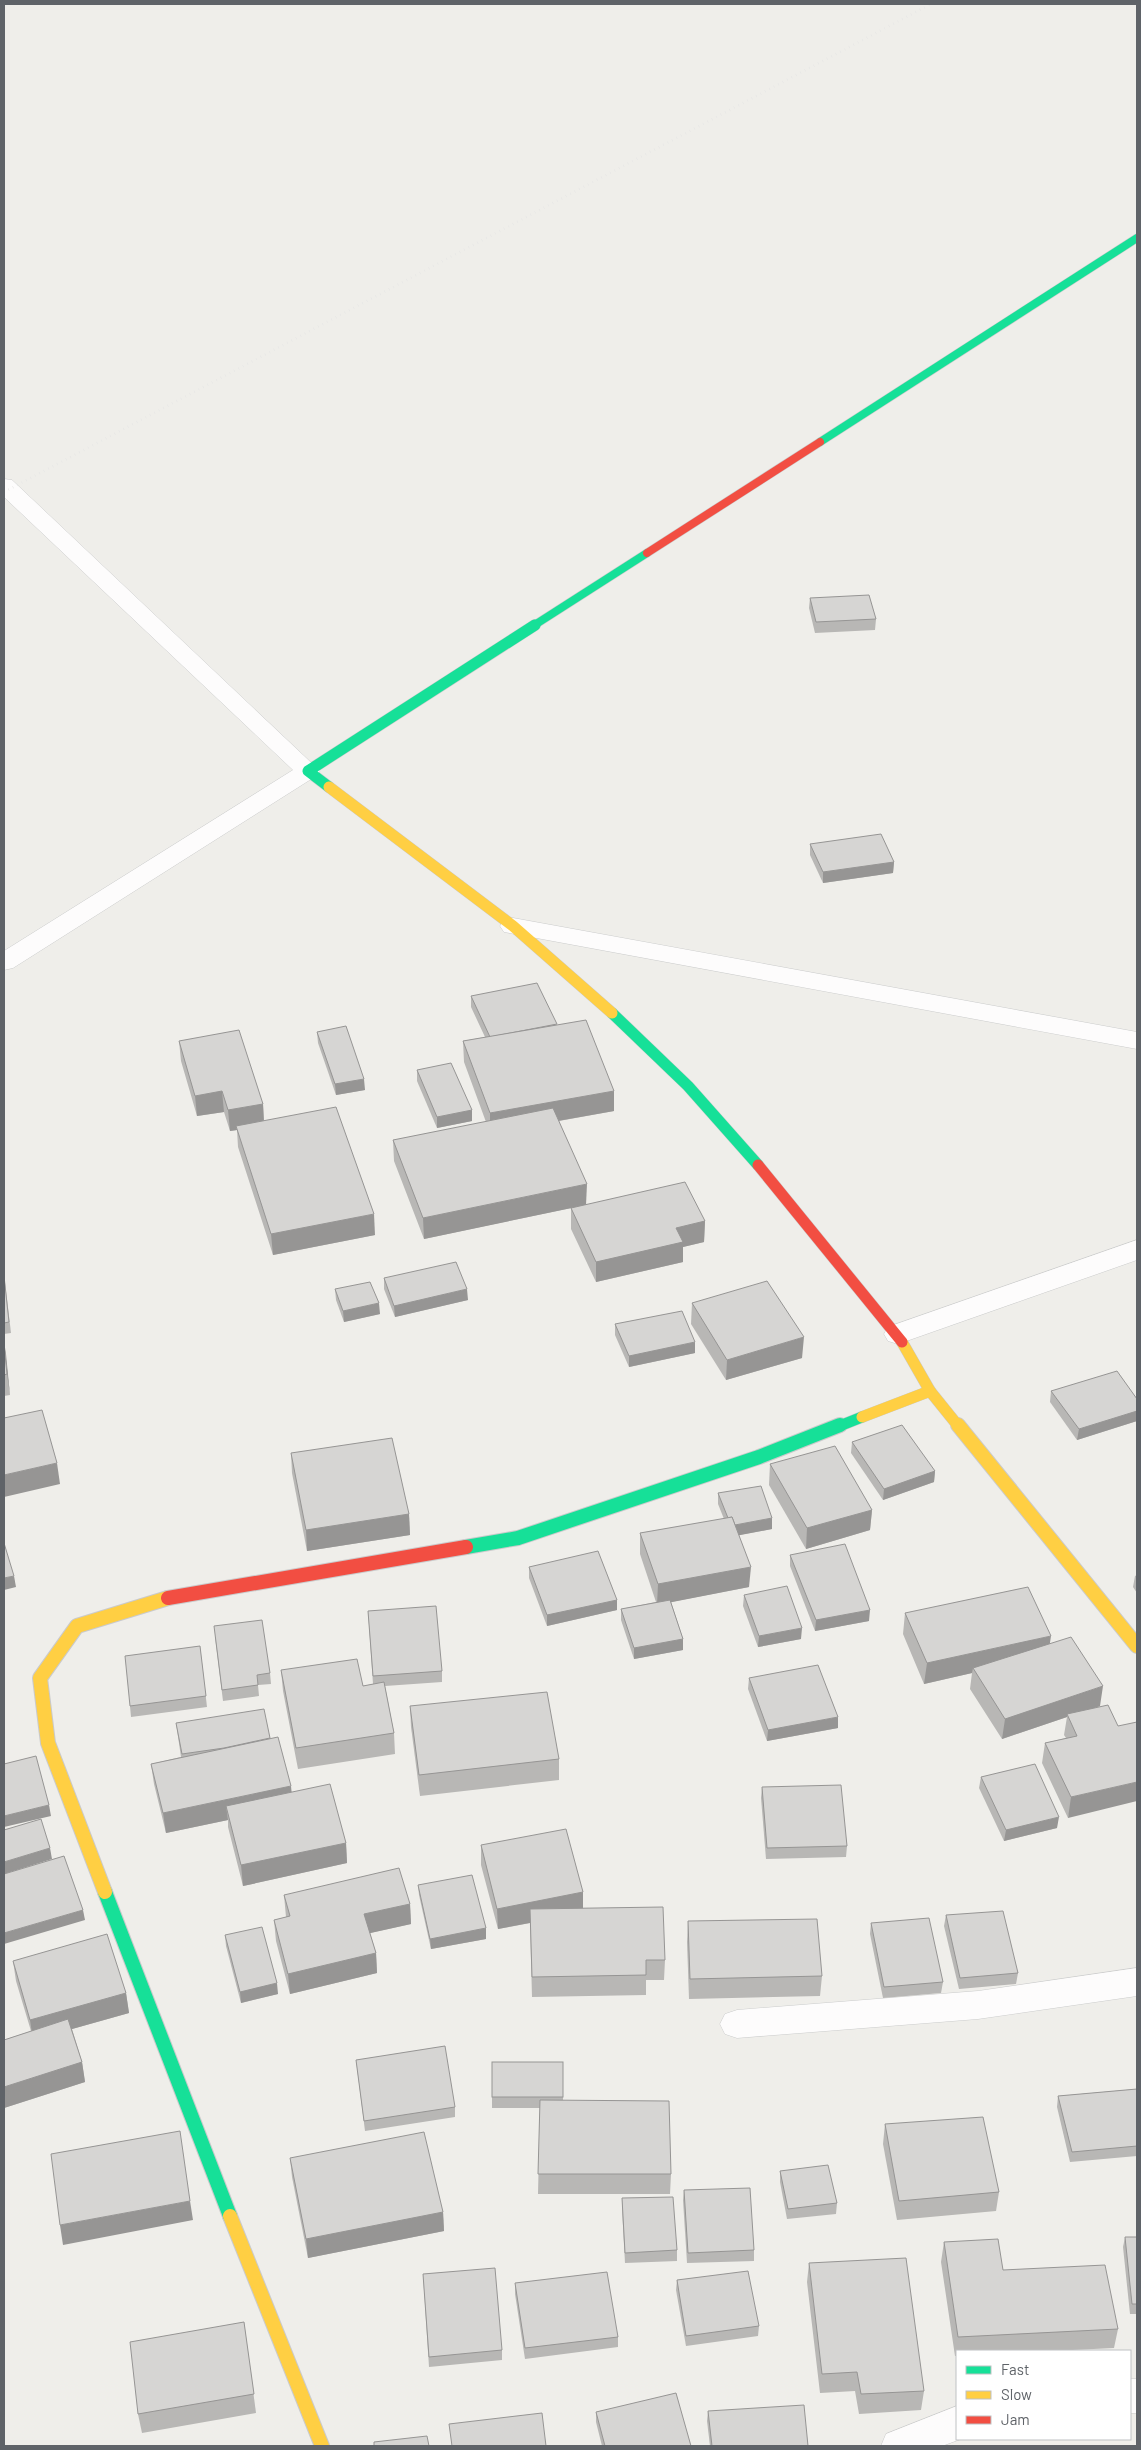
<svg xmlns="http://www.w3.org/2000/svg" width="1141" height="2450" viewBox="0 0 1141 2450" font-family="Barlow,sans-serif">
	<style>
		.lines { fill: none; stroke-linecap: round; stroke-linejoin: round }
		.street-casing { stroke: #cbcccc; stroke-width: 1 }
		.fast-far2-casing { stroke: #cacacb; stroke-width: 9 }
		.fast-far1-casing { stroke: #cacacb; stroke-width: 12 }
		.fast-casing { stroke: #cacacb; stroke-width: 16 }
		.slow-far1-casing { stroke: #cacacb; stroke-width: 12 }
		.slow-casing { stroke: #cacacb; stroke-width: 16 }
		.jam-far2-casing { stroke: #cacacb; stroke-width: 9 }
		.jam-far1-casing { stroke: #cacacb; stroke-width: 12 }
		.jam-casing { stroke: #cacacb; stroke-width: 16 }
		.street { fill: #fdfcfc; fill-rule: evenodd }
		.fast-far2 { stroke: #16e098; stroke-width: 8 }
		.fast-far1 { stroke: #16e098; stroke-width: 11 }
		.fast { stroke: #16e098; stroke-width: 14 }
		.slow-far1 { stroke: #ffcf43; stroke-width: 11 }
		.slow { stroke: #ffcf43; stroke-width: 14 }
		.jam-far2 { stroke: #f24e42; stroke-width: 8 }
		.jam-far1 { stroke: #f24e42; stroke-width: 11 }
		.jam { stroke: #f24e42; stroke-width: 14 }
		.rail { stroke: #e4e4e4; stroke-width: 2.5; stroke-dasharray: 0.5 4.5; stroke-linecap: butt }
		.wall { fill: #b8b7b5 }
		.shaded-wall { fill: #969594 }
		.building { fill: #d6d5d3; stroke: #969594 }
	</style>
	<rect width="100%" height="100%" fill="#efeeea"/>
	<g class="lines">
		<g class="street-casing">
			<g id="street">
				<path d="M4,479L12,480L320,771L316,776L13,968L4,970V951L293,770L4,497Z"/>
				<path d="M513,918L1137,1032V1049L504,932L500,926L504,920Z"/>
				<path d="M1137,1240V1260L898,1344L888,1341L884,1334L888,1327Z"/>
				<path d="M1137,1968V1996L978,2019L737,2038L725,2034L720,2024L725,2014L737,2010L978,1991Z"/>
				<rect x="1130" y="2379" width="7" height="34"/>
				<path d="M957,2406V2439H961L942,2446H881L886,2434Z"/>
			</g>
		</g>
		<g class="fast-far2-casing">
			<g id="fast-far2">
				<path d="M820,442L1137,238"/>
				<path d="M533,626L647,553"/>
			</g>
		</g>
		<g class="fast-far1-casing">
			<g id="fast-far1">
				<path d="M329,787L308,771L535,625"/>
				<path d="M612,1013L688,1086L758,1165"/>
				<path d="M837,1427L862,1417"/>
			</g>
		</g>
		<g class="fast-casing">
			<g id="fast">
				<path d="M466,1547L518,1538L759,1457L840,1425"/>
				<path d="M105,1892L230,2216"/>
			</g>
		</g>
		<g class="slow-far1-casing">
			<g id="slow-far1">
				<path d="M329,787L513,926L612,1013"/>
				<path d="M902,1342L930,1391L959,1427"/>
				<path d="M862,1417L930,1391"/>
			</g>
		</g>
		<g class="slow-casing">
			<g id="slow">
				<path d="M958,1425L1137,1646"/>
				<path d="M105,1892L48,1743L40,1678L77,1626L168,1598"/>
				<path d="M230,2216L322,2446"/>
			</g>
		</g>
		<g class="jam-far2-casing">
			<path id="jam-far2" d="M647,553L820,442"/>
		</g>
		<g class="jam-far1-casing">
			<path id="jam-far1" d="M758,1165L902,1342"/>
		</g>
		<g class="jam-casing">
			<path id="jam" d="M168,1598L466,1547"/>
		</g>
		<use href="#street" class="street"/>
		<use href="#fast-far2" class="fast-far2"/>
		<use href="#fast-far1" class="fast-far1"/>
		<use href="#fast" class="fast"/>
		<use href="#slow-far1" class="slow-far1"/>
		<use href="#slow" class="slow"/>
		<use href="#jam-far2" class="jam-far2"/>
		<use href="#jam-far1" class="jam-far1"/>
		<use href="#jam" class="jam"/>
		<path class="rail" d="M4,492L931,4"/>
	</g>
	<g class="wall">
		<path d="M810,598L876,619L875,630L815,633L809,608Z"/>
		<path d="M810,844L894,862L893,873L823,883L810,855Z"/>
		<path d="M471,996L557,1025L614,1091V1111L559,1121L586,1204L705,1221L704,1242L683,1247V1262L596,1282L571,1229V1208L424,1239L394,1161L393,1140L486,1122L464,1062L463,1041L485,1037L471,1007Z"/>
		<path d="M317,1032L365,1090L336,1095L318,1043Z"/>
		<path d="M179,1041L263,1104L264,1121L375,1235L273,1255L238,1147L237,1130L230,1131L224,1112L197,1116L181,1061Z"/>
		<path d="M417,1070L472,1110V1121L437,1128L417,1081Z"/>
		<path d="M4,1274L11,1333L4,1334Z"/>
		<path d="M384,1278L468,1300L395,1317L384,1289Z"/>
		<path d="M335,1289L380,1314L344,1322L336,1300Z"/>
		<path d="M692,1303L802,1358L726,1380L691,1324Z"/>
		<path d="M615,1324L695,1353L629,1367L615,1335Z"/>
		<path d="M4,1341L10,1395L4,1396Z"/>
		<path d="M1051,1391L1137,1399V1421L1077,1440L1050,1402Z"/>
		<path d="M852,1442L935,1471L934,1482L883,1500L851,1453Z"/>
		<path d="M291,1453L409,1514L410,1535L307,1551L292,1473Z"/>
		<path d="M770,1464L872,1510L870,1530L806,1549L769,1485Z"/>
		<path d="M718,1493L772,1518V1529L739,1535L749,1587L671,1602L683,1639V1650L634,1659L621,1620V1609L656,1602L640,1554V1533L724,1519L718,1504Z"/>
		<path d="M790,1555L869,1621L815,1631L790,1566Z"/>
		<path d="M529,1567L617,1600V1610L547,1626L529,1578Z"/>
		<path d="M1137,1575V1593L1133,1587L1135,1576Z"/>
		<path d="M744,1595L801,1639L758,1647L743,1606Z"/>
		<path d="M368,1611L442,1671V1682L385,1686L394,1733L395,1754L298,1769L283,1691L281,1670L363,1686L373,1684Z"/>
		<path d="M905,1613L1050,1643L1100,1706L1096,1708L1068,1818L1042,1763L1045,1743L1066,1738L1064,1735L1067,1717L1002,1739L970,1689L972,1673L924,1684L903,1634Z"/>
		<path d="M215,1637L270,1673L271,1684L258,1685L259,1696L223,1701Z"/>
		<path d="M200,1646L207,1707L131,1717L130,1706Z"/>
		<path d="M749,1678L838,1728L767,1741L748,1689Z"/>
		<path d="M410,1706L559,1759V1780L420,1796L411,1727Z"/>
		<path d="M176,1723L270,1738L292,1793L346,1843L347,1863L243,1886L228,1827V1820L166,1833L154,1784L151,1764L181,1757Z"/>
		<path d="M981,1777L1057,1828L1004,1841L979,1788Z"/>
		<path d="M762,1787L847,1846L846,1857L766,1859L761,1798Z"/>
		<path d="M481,1845L583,1892V1908L665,1960L664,1980H646V1995L532,1997L530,1923L498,1929L481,1865Z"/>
		<path d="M418,1885L486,1928V1939L431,1949L419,1895Z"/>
		<path d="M284,1895L410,1904L411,1924L370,1933L376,1953L377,1973L290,1994L276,1941L274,1920L286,1917Z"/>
		<path d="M946,1915L1018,1973L1016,1984L959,1989L944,1926Z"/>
		<path d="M688,1921L822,1976L820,1996L689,1999L687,1942Z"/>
		<path d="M871,1923L943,1982L941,1993L883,1998L870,1934Z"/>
		<path d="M225,1935L278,1994L241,2003L226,1946Z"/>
		<path d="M13,1961L126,1993L129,2013L72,2029L82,2062L85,2082L4,2108V2040L31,2031L16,1981Z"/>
		<path d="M356,2060L455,2107V2117L365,2131Z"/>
		<path d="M563,2062V2100L671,2174L670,2194H538L540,2108H492V2097Z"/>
		<path d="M1137,2089V2156L1070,2162L1057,2107L1058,2096Z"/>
		<path d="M885,2124L999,2192L996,2211L897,2220L883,2144Z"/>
		<path d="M290,2158L443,2212L444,2231L308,2258L292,2177Z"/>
		<path d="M780,2171L837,2203L836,2214L787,2219L780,2182Z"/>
		<path d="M684,2190L754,2250V2261L687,2263L683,2200Z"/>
		<path d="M622,2198L677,2250V2261L625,2263L622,2208Z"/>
		<path d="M1125,2237H1137V2314H1130L1123,2247Z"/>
		<path d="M944,2242L1003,2270L1118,2329L1114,2348L1052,2351H957V2356H955L941,2262Z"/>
		<path d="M809,2263L924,2391L921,2410L859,2414L855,2391L820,2393L807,2282Z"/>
		<path d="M423,2274L502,2350V2360L429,2367Z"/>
		<path d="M677,2280L759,2326L758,2336L686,2346L676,2290Z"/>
		<path d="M515,2283L618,2337V2347L525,2359L515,2294Z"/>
		<path d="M244,2322L256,2413L142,2433L138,2414Z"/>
		<path d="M708,2411L808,2446H710L707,2421Z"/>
		<path d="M596,2412L691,2446H602L596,2422Z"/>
	</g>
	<g class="shaded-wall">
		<path d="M894,862L893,873L823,883V872Z"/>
		<path d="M364,1079L365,1090L336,1095L335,1084Z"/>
		<path d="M222,1091L224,1112L197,1116L195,1096Z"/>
		<path d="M614,1091V1111L490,1133V1113Z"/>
		<path d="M263,1104L264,1124L236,1126L237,1130L230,1131L228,1110Z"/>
		<path d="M472,1110V1121L437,1128V1117Z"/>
		<path d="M587,1184L586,1205L424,1239L423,1218Z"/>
		<path d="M374,1214L375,1235L273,1255L271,1234Z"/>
		<path d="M705,1221L704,1242L683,1247V1262L596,1282V1262L676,1228Z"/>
		<path d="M467,1289L468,1300L395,1317L394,1306Z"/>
		<path d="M379,1303L380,1314L344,1322L343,1311Z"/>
		<path d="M804,1337L802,1358L726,1380L727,1360Z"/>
		<path d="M4,1341L6,1354L10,1395L7,1374Z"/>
		<path d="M695,1342V1353L629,1367V1356Z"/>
		<path d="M1137,1411V1421L1077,1440L1079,1429Z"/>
		<path d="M57,1463L60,1484L4,1497V1475Z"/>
		<path d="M935,1471L934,1482L883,1500L884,1489Z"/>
		<path d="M872,1510L870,1530L806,1549L807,1528Z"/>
		<path d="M409,1514L410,1535L307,1551L306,1530Z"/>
		<path d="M772,1518V1529L730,1537L731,1526Z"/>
		<path d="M751,1567L749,1587L657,1605L658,1584Z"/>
		<path d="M14,1576L16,1587L4,1590V1578Z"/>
		<path d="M617,1600V1610L547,1626V1615Z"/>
		<path d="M870,1610L869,1621L815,1631L816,1620Z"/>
		<path d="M802,1628L801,1639L758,1647L759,1636Z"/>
		<path d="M1051,1636L1048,1656L973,1668L972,1673L924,1684L927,1663Z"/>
		<path d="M683,1639V1650L634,1659V1648Z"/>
		<path d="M1103,1686L1100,1706L1069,1717L1067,1714V1717L1002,1739L1005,1719Z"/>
		<path d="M838,1717V1728L767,1741L768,1730Z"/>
		<path d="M1137,1782V1801L1068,1818L1071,1797Z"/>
		<path d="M291,1786L293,1807L226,1806L228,1820L166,1833L163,1813Z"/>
		<path d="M49,1805L51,1816L4,1827V1816Z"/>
		<path d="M1059,1817L1057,1828L1004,1841L1006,1830Z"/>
		<path d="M346,1843L347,1863L243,1886L241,1865Z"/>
		<path d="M50,1848L52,1859L4,1874V1862Z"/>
		<path d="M583,1892V1913L498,1929L497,1909Z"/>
		<path d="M410,1904L411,1924L366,1934L364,1914Z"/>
		<path d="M83,1910L85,1920L4,1944V1933Z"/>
		<path d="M486,1928V1939L431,1949L430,1939Z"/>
		<path d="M376,1953L377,1973L290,1994L288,1974Z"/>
		<path d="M277,1983L278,1994L241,2003L240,1992Z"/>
		<path d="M126,1993L129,2013L33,2040L30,2020Z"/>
		<path d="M82,2062L85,2082L4,2108V2087Z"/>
		<path d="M190,2201L193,2220L63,2245L60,2225Z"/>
		<path d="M443,2212L444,2231L308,2258L306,2239Z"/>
	</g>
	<g class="building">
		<path d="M869,595L876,619L816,622L810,598Z"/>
		<path d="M881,834L894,862L823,872L810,844Z"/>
		<path d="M537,983L557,1024L490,1037L471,996Z"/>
		<path d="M586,1020L614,1091L490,1113L463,1041Z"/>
		<path d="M346,1026L364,1079L335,1084L317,1032Z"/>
		<path d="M239,1030L263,1104L228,1110L222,1091L195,1096L179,1041Z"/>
		<path d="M451,1063L472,1110L437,1117L417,1070Z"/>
		<path d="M336,1107L374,1214L271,1234L236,1126Z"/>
		<path d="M553,1108L587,1184L423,1218L393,1140Z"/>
		<path d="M685,1182L705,1221L676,1228L683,1242L596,1262L571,1208Z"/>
		<path d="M456,1262L467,1289L394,1306L384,1278Z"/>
		<path d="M4,1276L9,1322L4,1323Z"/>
		<path d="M767,1281L804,1337L727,1360L692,1303Z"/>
		<path d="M370,1282L379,1303L343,1311L335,1289Z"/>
		<path d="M682,1311L695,1342L629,1356L615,1324Z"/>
		<path d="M4,1345L7,1374L4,1375Z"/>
		<path d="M1117,1371L1137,1399V1411L1079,1429L1051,1391Z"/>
		<path d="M42,1410L57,1463L4,1475V1418Z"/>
		<path d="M902,1425L935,1471L884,1489L852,1442Z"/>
		<path d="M392,1438L409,1514L306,1530L291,1453Z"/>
		<path d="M835,1446L872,1510L807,1528L770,1464Z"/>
		<path d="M761,1486L772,1518L735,1525L732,1517L728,1518L718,1493Z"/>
		<path d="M732,1517L751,1567L658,1584L640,1533Z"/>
		<path d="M4,1543L14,1576L4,1578Z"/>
		<path d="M845,1544L870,1610L816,1620L790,1555Z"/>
		<path d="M598,1551L617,1600L547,1615L529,1567Z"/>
		<path d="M787,1586L802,1628L759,1636L744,1595Z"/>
		<path d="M1028,1587L1051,1636L927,1663L905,1613Z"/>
		<path d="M670,1600L683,1639L634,1648L621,1609Z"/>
		<path d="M436,1606L442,1671L373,1676L368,1611Z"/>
		<path d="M262,1620L270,1673L257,1675L258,1685L222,1690L214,1626Z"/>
		<path d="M1071,1637L1103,1686L1005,1719L973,1668Z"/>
		<path d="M200,1646L206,1696L130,1706L125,1656Z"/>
		<path d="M357,1659L363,1686L384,1682L394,1733L296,1748L281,1670Z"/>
		<path d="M818,1665L838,1717L768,1730L749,1678Z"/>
		<path d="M547,1692L559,1759L419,1775L410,1706Z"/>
		<path d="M1108,1705L1118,1726L1137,1722V1782L1071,1797L1045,1743L1077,1736L1067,1714Z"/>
		<path d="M264,1709L270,1738L224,1748L182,1754L176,1723Z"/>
		<path d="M278,1737L291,1786L163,1813L151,1764Z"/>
		<path d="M36,1756L49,1805L4,1816V1764Z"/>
		<path d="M1035,1764L1059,1817L1006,1830L981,1777Z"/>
		<path d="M330,1784L346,1843L241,1865L226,1806Z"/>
		<path d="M841,1785L847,1846L767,1848L762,1787Z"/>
		<path d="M41,1819L50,1848L4,1862V1830Z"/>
		<path d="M566,1829L583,1892L497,1909L481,1845Z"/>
		<path d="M64,1856L83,1910L4,1933V1874Z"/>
		<path d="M399,1868L410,1904L364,1914L376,1953L288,1974L274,1920L290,1916L284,1895Z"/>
		<path d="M472,1875L486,1928L430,1939L418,1885Z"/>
		<path d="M663,1907L665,1960H646V1975L532,1977L530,1909Z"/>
		<path d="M1003,1911L1018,1973L960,1978L946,1915Z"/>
		<path d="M929,1918L943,1982L884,1987L871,1923Z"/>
		<path d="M817,1919L822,1976L690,1979L688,1921Z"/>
		<path d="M262,1927L277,1983L240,1992L225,1935Z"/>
		<path d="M107,1934L126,1993L30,2020L13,1961Z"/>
		<path d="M68,2019L82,2062L4,2087V2040Z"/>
		<path d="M445,2046L455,2107L364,2121L356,2060Z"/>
		<rect x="492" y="2062" width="71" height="35"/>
		<path d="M1137,2089V2146L1072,2152L1058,2096Z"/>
		<path d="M540,2100L669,2101L671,2174H538Z"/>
		<path d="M983,2117L999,2192L899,2201L885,2124Z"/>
		<path d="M180,2131L190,2201L60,2225L51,2154Z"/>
		<path d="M424,2132L443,2212L306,2239L290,2158Z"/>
		<path d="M828,2165L837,2203L788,2209L780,2171Z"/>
		<path d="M750,2188L754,2250L688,2253L684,2190Z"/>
		<path d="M673,2197L677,2250L625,2253L622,2198Z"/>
		<path d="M1125,2237H1137V2304H1132Z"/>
		<path d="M998,2239L1003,2270L1105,2265L1118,2329L958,2337L944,2242Z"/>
		<path d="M906,2258L924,2391L861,2394L857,2372L822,2374L809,2263Z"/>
		<path d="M495,2268L502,2350L429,2357L423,2274Z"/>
		<path d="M748,2271L759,2326L686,2336L677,2280Z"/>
		<path d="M607,2272L618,2337L525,2348L515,2283Z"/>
		<path d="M244,2322L254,2394L138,2414L130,2342Z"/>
		<path d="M676,2393L691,2446H605L596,2412Z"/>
		<path d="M804,2405L808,2446H712L708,2411Z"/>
		<path d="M542,2413L546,2446H452L449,2424Z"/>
		<path d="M427,2436L429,2446H374V2442Z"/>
	</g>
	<rect width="1141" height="2450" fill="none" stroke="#5f6368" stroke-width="10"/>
	<rect x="956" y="2350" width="175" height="90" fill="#ffffff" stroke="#bfc1c3"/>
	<rect x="966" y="2366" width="25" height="8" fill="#16e098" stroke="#bfc1c3"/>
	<text x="1001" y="2375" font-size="15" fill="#5f6368">Fast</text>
	<rect x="966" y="2391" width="25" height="8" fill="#ffcf43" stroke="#bfc1c3"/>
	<text x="1001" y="2400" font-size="15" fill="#5f6368">Slow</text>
	<rect x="966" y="2416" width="25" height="8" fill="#f24e42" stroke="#bfc1c3"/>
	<text x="1001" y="2425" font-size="15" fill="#5f6368">Jam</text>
</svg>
